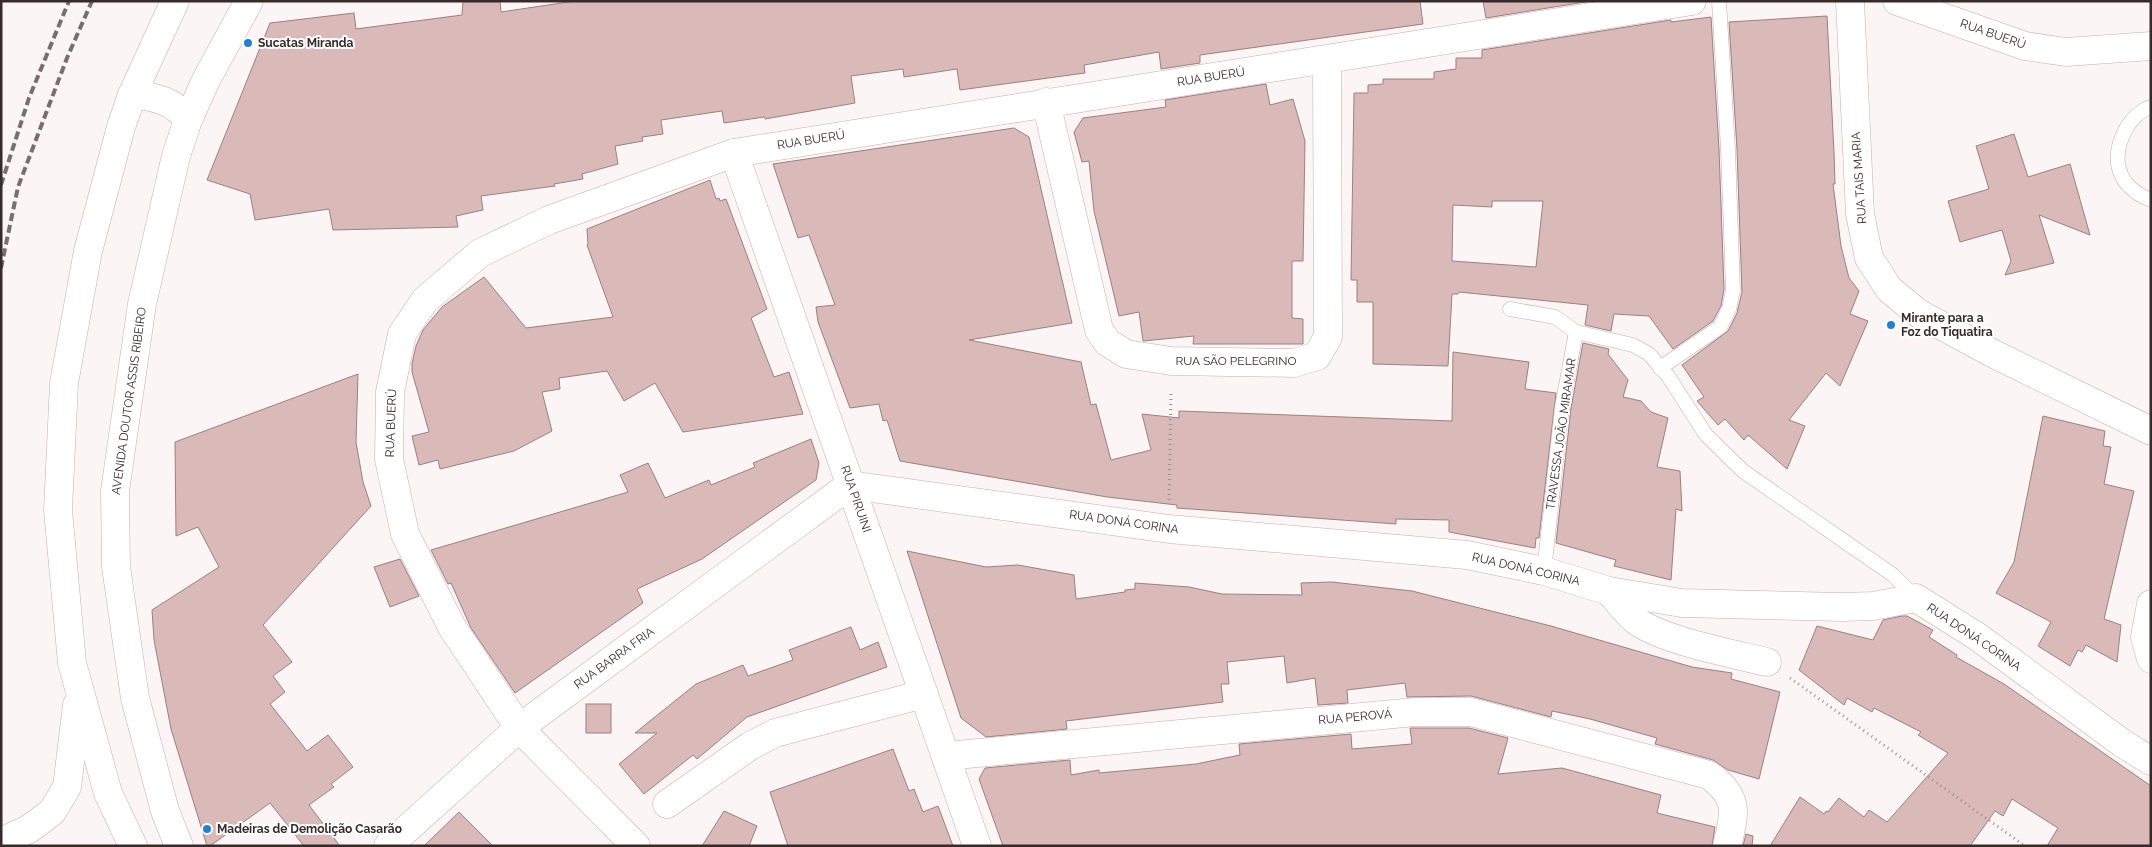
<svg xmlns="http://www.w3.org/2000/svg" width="2152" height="847" viewBox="0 0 2152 847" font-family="Raleway,sans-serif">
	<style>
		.building { fill: #d9bab9; stroke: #9d7f7f; fill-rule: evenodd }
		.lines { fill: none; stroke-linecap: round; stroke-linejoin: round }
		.service-casing { stroke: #caabab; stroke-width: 15 }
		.minor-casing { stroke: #caabab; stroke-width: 29 }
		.primary-casing { stroke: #caabab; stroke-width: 29 }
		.path { stroke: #9a9090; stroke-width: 3; stroke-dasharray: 1 4; stroke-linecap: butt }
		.service { stroke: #fff; stroke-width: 14 }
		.minor { stroke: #fff; stroke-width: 28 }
		.primary { stroke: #fff; stroke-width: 28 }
		.rail { stroke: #796e6e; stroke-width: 4; stroke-dasharray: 8 4; stroke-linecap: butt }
		.poi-dot { fill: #247fcc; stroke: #fff; stroke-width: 2 }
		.labels { text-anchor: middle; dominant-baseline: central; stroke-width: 4; stroke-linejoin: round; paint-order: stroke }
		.street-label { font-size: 12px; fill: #372a2a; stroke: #fff }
		.poi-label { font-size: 12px; font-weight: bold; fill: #372a2a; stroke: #fff; text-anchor: start }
	</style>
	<rect width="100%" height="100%" fill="#fcf5f5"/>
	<g class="building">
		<path d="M463,1H500L501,12L575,1H1420L1423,24L1200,55V63L1161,69L1159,52L1084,65L1085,73L960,90L957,69L904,77L903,69L851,76L855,103L765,119L764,117L724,123L722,111L661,120L663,134L642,137L643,141L615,146L618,164L582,174L583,179L554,184L555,186L481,196L483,210L456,216L458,227L333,230L329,209L255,220L250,194L207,180L270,23L354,13L356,29L462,15Z"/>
		<path d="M1483,1H1591L1486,18Z"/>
		<path d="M1827,16L1834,152L1835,184H1833L1841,246L1849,278L1859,291L1850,314L1868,321L1840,386L1826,373L1789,420L1805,426L1787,469L1748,435L1744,440L1725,419L1718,425L1697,401L1704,397L1682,365L1728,331L1737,313L1742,292L1737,149L1729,22Z"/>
		<path d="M1711,17L1719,149L1724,289L1721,306L1713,321L1673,349L1649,316L1614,314L1611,331L1585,325L1588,305L1459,292L1458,294H1452L1448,366L1373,364V302H1357V280H1351L1354,93H1368V85L1383,84V79H1434V72L1456,69V58H1482V50L1671,20V22ZM1492,201H1543L1536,267L1452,261L1453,205L1492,207Z"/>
		<path d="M1266,84L1270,105L1293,99L1305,141L1303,261H1292V318L1303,319V344H1193L1194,336L1143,341L1139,312L1119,316L1094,211L1089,161L1082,162L1074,132L1083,118L1166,107L1165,100Z"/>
		<path d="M1014,128L1029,137L1072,323L969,340L1081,362L1091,405L1096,404L1111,460L1151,450L1142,414L1179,418V411L1452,421L1453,352L1529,362L1525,389L1556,393L1539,538H1536L1535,548L1449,532V520L1396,519V524L1177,508V505L1107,497L900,461L887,420L883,421L879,404L850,408L818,322L816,307L835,305L809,235L798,238L773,164Z"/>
		<path d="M2014,134L2028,177L2070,164L2090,235L2039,215L2054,263L2005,275L2011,261L2002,230L1960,242L1948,201L1989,189L1976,146Z"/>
		<path d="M710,180L716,199L719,198L720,201L726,199L767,309L751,318L774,377L789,372L803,414L683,432L655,383L624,401L607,371L559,378L560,389L542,392L552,431L514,451L440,469L438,460L419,465L412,436L429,432L412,372V364L416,346L423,330L442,307L484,277L526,328L613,317L587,245L588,244L587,229Z"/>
		<path d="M1583,343L1609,349L1608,354L1628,380L1623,397L1641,401L1651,412L1668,418L1657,467L1680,471L1682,511L1676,509L1671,580L1614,566L1616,560L1556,543L1571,408Z"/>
		<path d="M358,374L356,442L363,482L371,506L263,625L292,662L273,676L285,692L270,704L307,751L328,735L353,767L331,784L334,787L309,805L340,846H304L270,803L210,846H207L171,729L154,640L152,610L219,567L198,527L176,536L175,442Z"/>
		<path d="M2043,416L2105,431L2103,446L2111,447L2104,484L2134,491L2104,619L2121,625L2117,662L2086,645L2082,652L2078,650L2070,666L2038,646L2051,622L1996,593L2014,562Z"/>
		<path d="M811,439L819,463L816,480L702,559L637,589L643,603L515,693L471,628L451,583L448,584L431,550L628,492L620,475L648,463L665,498L709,480L711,485L755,467L753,463Z"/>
		<path d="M907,551L986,567L1018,565L1074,575L1076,599L1125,592V590L1135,589V583L1189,587L1222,594L1302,595L1301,583L1332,582L1412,591L1551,626L1692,667L1732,673L1731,679L1780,692L1759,779L1728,770L1713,760L1655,744L1657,738L1590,719L1552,711L1551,717L1471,696L1407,697L1405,683L1347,690L1348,703L1318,705L1315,678L1287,683L1284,656L1227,662L1229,684H1221L1223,702L1066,721L1067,729L986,737L961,718Z"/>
		<path d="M400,559L419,596L390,607L374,567Z"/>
		<path d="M1902,616H1907L1933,630L1929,637L1957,655L1956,657L2004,684L2151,786V846H2047L2058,828L2012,799L2003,816L1995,811L1970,846H1770L1800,797L1824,814L1826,811L1828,812L1839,798L1864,817L1869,810L1887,822L1948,753L1918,735L1921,732L1874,708L1872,712L1847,698L1844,705L1799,670L1817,626L1873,640L1883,620Z"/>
		<path d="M851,627L860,650L878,642L887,667L747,717L697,759L693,755L644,794L619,764L657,733H635L696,684L743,665L748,676L793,660L789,650Z"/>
		<rect x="586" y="704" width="25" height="29"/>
		<path d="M1410,728H1469L1508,738L1498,774L1562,768L1661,795L1657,813L1715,827L1712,846H1003L979,779L985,768L1070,760L1071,775L1099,770V773L1196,764L1240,755L1239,744L1351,734L1352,749L1412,744Z"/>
		<path d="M893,749L909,791L914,789L923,812L938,806L953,846H788L770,792Z"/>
		<path d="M724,811L757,826L749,846H702Z"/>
		<path d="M459,812L493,846H424Z"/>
		<path d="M1746,834L1753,836L1752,846H1743Z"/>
	</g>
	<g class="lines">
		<g class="service-casing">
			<g id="service">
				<path d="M2151,107C2141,110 2132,119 2127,127C2109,158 2117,187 2151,200"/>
				<path d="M1510,309L1555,317L1576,332L1633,345L1649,354L1668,376L1706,435L1743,471L1893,575L1916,598"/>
				<path d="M1660,368L1720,327L1729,309L1733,290L1728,149L1719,1"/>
				<path d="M1544,571L1562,407L1576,332"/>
			</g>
		</g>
		<g class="minor-casing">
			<g id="minor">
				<path d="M1850,1L1860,214L1869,258L1889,289L1918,313L1994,354L2151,431"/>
				<path d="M1897,1L2025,46L2066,52L2151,46"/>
				<path d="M1046,102L1099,330L1107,342L1126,354L1171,361L1294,363L1317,356L1328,337L1327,60"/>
				<path d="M734,153L977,846"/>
				<path d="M850,485L1169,529L1467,555L1544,571L1609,591L1682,603L1842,607L1873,606L1916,598L1978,637L2122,743L2151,761"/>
				<path d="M1609,591C1618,601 1627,614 1638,622C1665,641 1734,654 1767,662"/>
				<path d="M2151,604L2145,637L2151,659"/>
				<path d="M946,756L1415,712H1471L1709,775C1740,798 1735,812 1727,846"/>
				<path d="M667,804L750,746L775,733L924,694"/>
				<path d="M388,846L519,728L850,485"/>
				<path d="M636,846L519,728L452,627L405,534L389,459L390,392L402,334L425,300L480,253L549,220L734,153L1692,1"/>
			</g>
		</g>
		<g class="primary-casing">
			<g id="primary">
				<path d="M132,95C155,96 174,101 188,120"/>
				<path d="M1,842L29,829L52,812L67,787L77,705"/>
				<path d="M133,846L108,793L72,663L58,510L64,383L88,251L121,127L132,95L175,1"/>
				<path d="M179,846L165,811L135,698L116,567L115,491L142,304L176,156L188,120L206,80L249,1"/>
			</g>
		</g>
		<g class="path">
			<path d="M1169,500L1171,392"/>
			<path d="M1790,678L2025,846"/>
		</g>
		<use href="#service" class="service"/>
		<use href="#minor" class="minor"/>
		<use href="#primary" class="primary"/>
		<g class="rail">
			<path d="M1,185L29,98L69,1"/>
			<path d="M1,268L18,187L67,58L92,1"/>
		</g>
	</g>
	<g class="poi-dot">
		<circle cx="248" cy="43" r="5"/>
		<circle cx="1891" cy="325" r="5"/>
		<circle cx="207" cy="829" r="5"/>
	</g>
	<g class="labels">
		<g class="street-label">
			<text transform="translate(1993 34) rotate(19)">RUA BUERÚ</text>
			<text transform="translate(1211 77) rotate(-9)">RUA BUERÚ</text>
			<text transform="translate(811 140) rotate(-9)">RUA BUERÚ</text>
			<text transform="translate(1859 178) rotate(-94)">RUA TAIS MARIA</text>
			<text x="1236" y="361">RUA SÃO PELEGRINO</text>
			<text transform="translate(129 401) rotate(-82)">AVENIDA DOUTOR ASSIS RIBEIRO</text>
			<text transform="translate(391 423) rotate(-88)">RUA BUERÚ</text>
			<text transform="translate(1561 434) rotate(-82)">TRAVESSA JOÃO MIRAMAR</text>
			<text transform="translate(856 499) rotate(71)">RUA PIRUINI</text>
			<text transform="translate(1124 522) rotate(8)">RUA DONÁ CORINA</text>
			<text transform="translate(1526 569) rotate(13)">RUA DONÁ CORINA</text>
			<text transform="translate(1974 637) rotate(34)">RUA DONÁ CORINA</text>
			<text transform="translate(614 658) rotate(-36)">RUA BARRA FRIA</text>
			<text transform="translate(1355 717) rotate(-5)">RUA PEROVÁ</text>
		</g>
		<g class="poi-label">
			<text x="258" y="43">Sucatas Miranda</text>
			<text x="1901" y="318">Mirante para a<tspan x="1901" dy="14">Foz do Tiquatira</tspan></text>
			<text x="217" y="829">Madeiras de Demolição Casarão</text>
		</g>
	</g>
	<rect width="2152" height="847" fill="none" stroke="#372a2a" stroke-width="5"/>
</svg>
